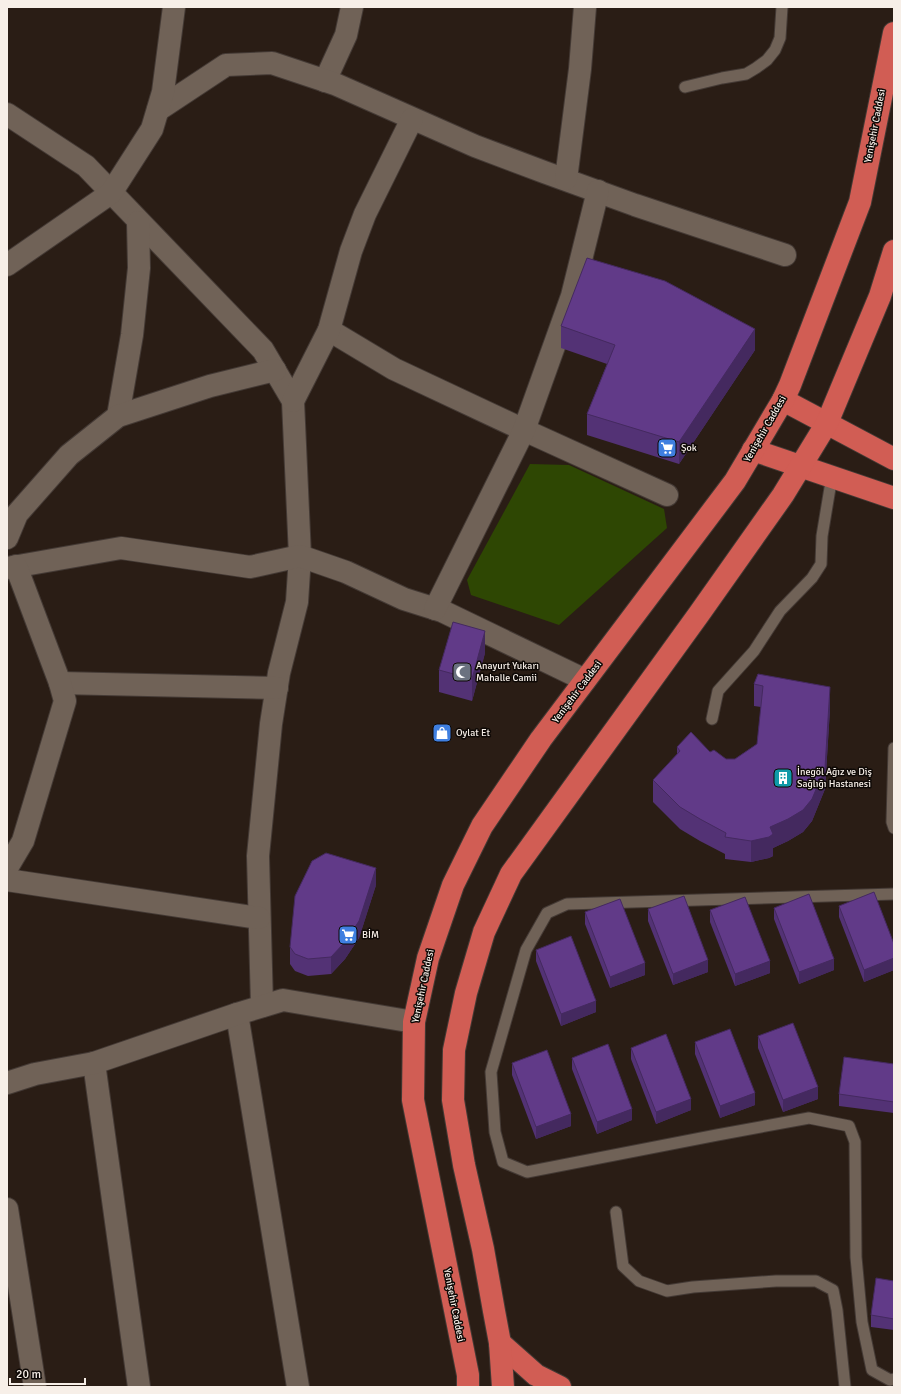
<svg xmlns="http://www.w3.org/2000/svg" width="901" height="1394" viewBox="0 0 901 1394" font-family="Signika,sans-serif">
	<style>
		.green { fill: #2e4703 }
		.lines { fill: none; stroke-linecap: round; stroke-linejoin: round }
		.lane-casing { stroke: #443a35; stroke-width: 13 }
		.street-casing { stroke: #443a35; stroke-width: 24 }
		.highway-casing { stroke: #443a35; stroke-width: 24 }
		.lane { stroke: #706257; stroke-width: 11 }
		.street { stroke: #706257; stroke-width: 22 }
		.highway { stroke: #d15d54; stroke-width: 22 }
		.wall { fill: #533275 }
		.shaded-wall { fill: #44295f }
		.building { fill: #613a88; stroke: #44295f }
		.labels { text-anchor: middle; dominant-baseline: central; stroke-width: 3; stroke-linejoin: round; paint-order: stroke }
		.street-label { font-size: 10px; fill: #f7efe8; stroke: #0e0906 }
		.poi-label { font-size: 10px; fill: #f7efe8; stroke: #0e0906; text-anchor: start }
	</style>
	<rect width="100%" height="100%" fill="#2a1d15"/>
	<path class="green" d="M530,464L569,465L664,509L667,528L559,625L471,595L467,580Z"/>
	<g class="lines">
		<g class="lane-casing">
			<g id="lane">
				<path d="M685,87L722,78L746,74L756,68L767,60L775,50L780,38L782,7"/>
				<path d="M712,719L718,691L754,651L780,611L812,578L821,564L822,536L832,476"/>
				<path d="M894,748L892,822L894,828"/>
				<path d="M894,894L567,904L547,913L526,950L491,1072L495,1132L503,1162L527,1172L717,1135L809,1118L849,1126L855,1142L856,1257L862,1322L872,1370L890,1380L894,1379"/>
				<path d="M616,1212L623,1266L639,1281L667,1291L693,1287L776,1281H816L833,1290L837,1310L845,1387"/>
			</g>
		</g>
		<g class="street-casing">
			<g id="street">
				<path d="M325,81L346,35L352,7"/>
				<path d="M158,110L226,65L272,63L335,84L475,146L544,172L635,205L785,255"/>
				<path d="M7,114L86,166L263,350L293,401L300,556L297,602L279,673L271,724L258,856L262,1006"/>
				<path d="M566,179L580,69L585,7"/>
				<path d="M7,265L111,193L152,129L163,92L174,7"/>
				<path d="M329,330L394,369L524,430L667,495"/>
				<path d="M293,401L329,330L351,251L365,214L412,119"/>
				<path d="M118,416L132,335L139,268L138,222"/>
				<path d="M7,538L17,514L69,455L118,416L210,386L275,370"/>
				<path d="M7,568L121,548L250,567L300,556L346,572L404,599L442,611L585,680"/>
				<path d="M435,609L524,430L572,296L598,191"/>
				<path d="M60,683L277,688"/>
				<path d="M7,868L23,841L65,701L60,683L16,566"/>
				<path d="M7,880L259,918"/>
				<path d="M237,1014L298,1387"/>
				<path d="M94,1063L139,1387"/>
				<path d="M7,1083L35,1074L94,1063L237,1014L283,1000L414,1022"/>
				<path d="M7,1209L35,1387"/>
			</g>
		</g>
		<g class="highway-casing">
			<g id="highway">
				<path d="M783,400L894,459"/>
				<path d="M753,450L894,498"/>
				<path d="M500,1343L536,1375L560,1387"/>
				<path d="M468,1387V1375L413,1100L414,1022L428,958L453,885L482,826L541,739L735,481L783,400L790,385L860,202L894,33"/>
				<path d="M503,1387L500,1343L494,1311L483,1249L464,1165L453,1100L454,1050L466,993L484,932L511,874L699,614L783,495L827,423L880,296L894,251"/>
			</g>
		</g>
		<use href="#lane" class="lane"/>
		<use href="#street" class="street"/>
		<use href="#highway" class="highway"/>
	</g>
	<g class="wall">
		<path d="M561,326L755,350L679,464L587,435V414L607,364L561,348Z"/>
		<path d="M485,653L472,701L439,692V670Z"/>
		<path d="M758,674L830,709L825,789L812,821L803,832L788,841L773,848V856L769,858L751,862L725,859V854L700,841L680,829L653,802V780L677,755V747L710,752L726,759H735L757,744L761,707L754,706V684Z"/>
		<path d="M376,885L359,938L345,959L331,974L308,976L295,971L290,964V947Z"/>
		<path d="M839,906L894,944V970L864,982L839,917Z"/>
		<path d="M774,908L834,970L799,984L774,919Z"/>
		<path d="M648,909L708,972L673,985L648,921Z"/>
		<path d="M710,910L770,973L735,986L710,922Z"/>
		<path d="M585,912L645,975L610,988L585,924Z"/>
		<path d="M536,950L596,1012L561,1026L536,961Z"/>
		<path d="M758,1036L818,1099L783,1112L758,1048Z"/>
		<path d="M695,1042L755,1105L720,1118L695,1054Z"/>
		<path d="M631,1048L691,1110L656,1124L631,1059Z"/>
		<path d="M572,1058L632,1120L597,1134L572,1069Z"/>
		<path d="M512,1063L571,1126L536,1139L512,1075Z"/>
		<path d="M894,1064V1113L839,1106V1094Z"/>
		<path d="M894,1281V1330L871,1327V1315Z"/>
	</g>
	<g class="shaded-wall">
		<path d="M755,329V350L679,464V442Z"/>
		<path d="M485,631V653L472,701V679Z"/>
		<path d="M830,687V709L825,789L812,821L803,832L788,841L773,848V856L769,858L751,862V841L770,827Z"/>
		<path d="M376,868V885L359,938L345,959L331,974V957Z"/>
		<path d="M894,958V970L864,982V970Z"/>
		<path d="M834,959V970L799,984V972Z"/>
		<path d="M708,960V972L673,985V974Z"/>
		<path d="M770,961V973L735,986V974Z"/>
		<path d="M645,963V975L610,988V977Z"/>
		<path d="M596,1001V1012L561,1026V1014Z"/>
		<path d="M818,1087V1099L783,1112V1100Z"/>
		<path d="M755,1093V1105L720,1118V1106Z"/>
		<path d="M691,1099V1110L656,1124V1112Z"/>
		<path d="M632,1109V1120L597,1134V1122Z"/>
		<path d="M571,1114V1126L536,1139V1127Z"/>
	</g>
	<g class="building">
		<path d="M587,258L665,281L755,329L679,442L587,414L615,345L561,326Z"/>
		<path d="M453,622L485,631L472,679L439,670Z"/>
		<path d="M758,674L830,687L825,768L812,799L803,810L788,819L770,827L773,834L769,837L751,841L725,837L726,833L700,819L680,807L653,780L680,751L677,747L691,732L710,752L714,750L726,759H735L757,744L763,686L754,684Z"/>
		<path d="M326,853L376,868L359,921L345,942L331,957L308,959L295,954L290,947L295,896L312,861Z"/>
		<path d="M874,892L894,944V958L864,970L839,906Z"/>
		<path d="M809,894L834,959L799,972L774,908Z"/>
		<path d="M684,896L708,960L673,974L648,909Z"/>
		<path d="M745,897L770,961L735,974L710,910Z"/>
		<path d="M620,899L645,963L610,977L585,912Z"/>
		<path d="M571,936L596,1001L561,1014L536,950Z"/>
		<path d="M793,1023L818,1087L783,1100L758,1036Z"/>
		<path d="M730,1029L755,1093L720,1106L695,1042Z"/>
		<path d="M666,1034L691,1099L656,1112L631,1048Z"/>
		<path d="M608,1044L632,1109L597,1122L572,1058Z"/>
		<path d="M547,1050L571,1114L536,1127L512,1063Z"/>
		<path d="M844,1057L894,1064V1102L839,1094Z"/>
		<path d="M876,1278L894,1281V1319L871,1315Z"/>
	</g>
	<defs>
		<g id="supermarket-square" transform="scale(1)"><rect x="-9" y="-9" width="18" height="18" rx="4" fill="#3f7fe0" stroke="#0e0906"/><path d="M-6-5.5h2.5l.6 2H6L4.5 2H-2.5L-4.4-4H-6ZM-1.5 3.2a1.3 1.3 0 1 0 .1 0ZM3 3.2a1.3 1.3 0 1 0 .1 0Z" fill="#fff"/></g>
		<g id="mosque-square" transform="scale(1)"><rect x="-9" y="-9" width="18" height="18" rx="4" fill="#6b7280" stroke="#0e0906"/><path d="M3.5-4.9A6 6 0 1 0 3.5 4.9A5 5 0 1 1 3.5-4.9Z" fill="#fff"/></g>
		<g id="shop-square" transform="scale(1)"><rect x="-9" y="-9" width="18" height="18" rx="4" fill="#3f7fe0" stroke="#0e0906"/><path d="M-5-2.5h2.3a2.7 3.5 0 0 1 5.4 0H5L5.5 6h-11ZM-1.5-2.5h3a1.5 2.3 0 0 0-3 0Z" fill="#fff"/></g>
		<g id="building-square" transform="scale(1)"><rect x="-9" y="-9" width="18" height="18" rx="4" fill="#0f9aa8" stroke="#0e0906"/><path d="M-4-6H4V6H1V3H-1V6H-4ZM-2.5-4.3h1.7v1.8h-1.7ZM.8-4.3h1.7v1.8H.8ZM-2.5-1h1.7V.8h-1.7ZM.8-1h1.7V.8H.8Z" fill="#fff"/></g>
	</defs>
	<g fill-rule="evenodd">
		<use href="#supermarket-square" x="667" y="448"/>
		<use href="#mosque-square" x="462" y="672"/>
		<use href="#shop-square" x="442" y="733"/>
		<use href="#building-square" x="783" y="778"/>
		<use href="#supermarket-square" x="348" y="935"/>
	</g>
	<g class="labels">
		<g class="street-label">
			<text transform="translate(875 126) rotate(-79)">Yenişehir Caddesi</text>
			<text transform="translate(765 429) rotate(-60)">Yenişehir Caddesi</text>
			<text transform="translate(577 692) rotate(-53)">Yenişehir Caddesi</text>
			<text transform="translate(423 986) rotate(-78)">Yenişehir Caddesi</text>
			<text transform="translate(454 1305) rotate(79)">Yenişehir Caddesi</text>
		</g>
		<g class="poi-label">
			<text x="681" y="448">Şok</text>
			<text x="476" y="666">Anayurt Yukarı<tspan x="476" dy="12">Mahalle Camii</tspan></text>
			<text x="456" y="733">Oylat Et</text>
			<text x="797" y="772">İnegöl Ağız ve Diş<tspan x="797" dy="12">Sağlığı Hastanesi</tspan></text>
			<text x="362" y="935">BİM</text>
		</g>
	</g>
	<rect width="901" height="1394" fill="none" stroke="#f7efe8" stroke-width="16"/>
	<path d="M10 1378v6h75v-6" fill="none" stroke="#f7efe8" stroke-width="2"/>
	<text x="16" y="1378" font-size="12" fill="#f7efe8" stroke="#0e0906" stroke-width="3" paint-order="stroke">20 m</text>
</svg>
